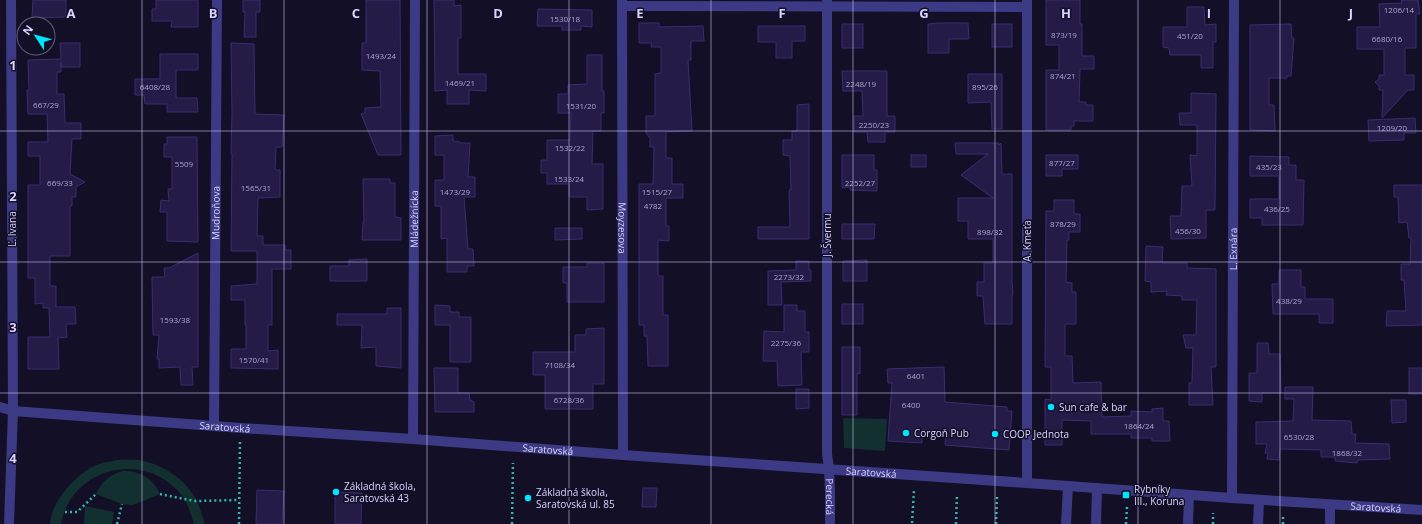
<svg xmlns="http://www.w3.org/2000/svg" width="1422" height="524" viewBox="0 0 1422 524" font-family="'Open Sans',sans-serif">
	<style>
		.green { fill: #12302f }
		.building { fill: #241b47; stroke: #3b2d73 }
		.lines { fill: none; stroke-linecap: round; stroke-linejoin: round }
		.path { stroke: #2fb8b0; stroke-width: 2.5; stroke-dasharray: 2 3; stroke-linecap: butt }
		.minor { stroke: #3d3a85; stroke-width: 10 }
		.grid { fill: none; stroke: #d9d4ff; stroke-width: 1; stroke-opacity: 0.55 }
		.poi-dot { fill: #00e5ff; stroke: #130f26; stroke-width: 1.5 }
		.labels { text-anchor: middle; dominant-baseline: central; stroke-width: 3; stroke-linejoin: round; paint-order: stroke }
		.number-label { font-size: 8px; fill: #aca6d1 }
		.street-label { font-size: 10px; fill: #d9d4ff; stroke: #130f26 }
		.poi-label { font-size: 10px; fill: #d9d4ff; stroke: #130f26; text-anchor: start }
		.grid-label { font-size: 13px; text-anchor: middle; font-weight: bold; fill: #d9d4ff; stroke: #130f26; stroke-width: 3; stroke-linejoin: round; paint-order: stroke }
	</style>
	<rect width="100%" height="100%" fill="#130f26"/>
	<g class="green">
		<path d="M843,418L887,419L885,451L844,448Z"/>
		<path d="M117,460C124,460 131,459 138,460C161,463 186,479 197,501C200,508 202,516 205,524H194C190,511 186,498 176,489C138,451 71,470 61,524H50C51,502 74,477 92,467C99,463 109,462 117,460Z"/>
		<path d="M122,471C139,470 153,478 160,494L133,505L122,504L96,494C101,482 110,475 122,471Z"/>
		<path d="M85,506L114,512L112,524H84Z"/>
	</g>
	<g class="building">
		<path d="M33,0H66V17L32,18Z"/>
		<path d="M156,0H198V27H171L172,21H152V9H156Z"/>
		<path d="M243,0H260V12H256V37H244L245,12H243Z"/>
		<path d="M366,0H400L401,155H378L361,114L365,113V108L381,107L380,71L362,70V43H366Z"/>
		<path d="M434,0H454V6L461,5V38H458V74H486V91L469,90V104H447V90L435,91Z"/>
		<path d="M1046,0H1080V24H1082V56H1094V69H1080L1079,102H1086V105H1093V121H1074V126H1071V130H1046V70H1059V45H1046Z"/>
		<path d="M1401,0H1418L1420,14H1416V48H1405V75H1414V90H1408L1382,118L1383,90H1379V86L1375,82L1379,79V75H1384V49H1357V27H1380L1379,4L1402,3Z"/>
		<path d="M1187,7H1204L1205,25L1216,24V42H1213V68H1201V55H1170L1169,48L1163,47V27H1187Z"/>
		<path d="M538,9L592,10V27L581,26V30H562V26H537Z"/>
		<path d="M639,23H659V27L703,26L704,41H691V60H688L692,131L666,132V158H672V184H683V198H666V226H669V241L658,240V276H663V315H668V366H648L647,336H644V325H639V184H653L654,147H650V138L646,133V116H655V74L661,73V47H651L652,43H639Z"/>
		<path d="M939,23H968L969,39H949V53H928V24Z"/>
		<rect x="842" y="24" width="21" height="24"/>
		<rect x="992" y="24" width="20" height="23"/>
		<path d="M1291,24L1292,38H1294L1291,76H1287V78H1269V105H1274L1275,131L1250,130V25Z"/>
		<path d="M758,26H805V41H792V58H776V42H758Z"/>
		<path d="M60,43H80V67H61V62V72H57V94H64L65,123H81V139H72L70,174L85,182L76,187V197H72V206H70V256H50V286H56V307H75L76,324H66L67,337L58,338L59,369H28V337H50L49,308H43V303L35,304V278H28V185H40V156H28V142H48L47,114H28L27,90H29L28,60L61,59Z"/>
		<path d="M231,43L254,44L255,114L284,115L282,147H276L275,170H280V197L258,198L257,236H263V245H285V250H291V269H272V325H268V351L278,350V369L231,368V349H246V325H245V300H231V286L257,284V251H231L232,154H231L232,113Z"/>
		<path d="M160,54H198V70H176V98H197L198,112H167V104H145L144,95H135V79H160Z"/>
		<path d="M587,55H602V91H604V113H601V131H593L592,164H603V209L587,210V197H569V184H547V173H541V160H547V140H570L571,113H558V94H568V85L587,84Z"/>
		<path d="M842,71H887V116H895V132H885V142H868L867,132H854V116H863L862,91H843Z"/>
		<path d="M968,74H1002V129H992L991,102L968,103Z"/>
		<path d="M1191,93L1216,94L1215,210H1206V238L1171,239L1170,216H1181L1182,186H1192L1190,155L1197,156V125H1180L1179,113H1191Z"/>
		<path d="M809,104V239H758V227H790L789,190H791L790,156L783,155V140H792V131H797V105Z"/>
		<path d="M1415,118L1416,133H1404V140L1369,141L1368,120Z"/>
		<path d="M453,135V141L460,142V143H470L468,177H475V197H464L468,249H473L474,266H467V272H447V238L441,239V206H435V180H444V155H435V136Z"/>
		<path d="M167,137H197L198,242L167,241V212H160L161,200L169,201L168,189H172V157H164V144H167Z"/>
		<path d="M955,143H999V145L1001,143L1002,174H1012V281L1013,295H1012V324H985L983,296H977V282H984V263H993V239H968V221H958V198H993L961,175L988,154H956Z"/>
		<path d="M842,155H874V170H877V191L850,190V187L842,188Z"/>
		<rect x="911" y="155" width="15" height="12"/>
		<path d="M1046,155H1078V169H1062V176H1046Z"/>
		<path d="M1250,156L1289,157V165H1296V180H1304L1303,225H1262V218H1250V199H1279V176H1250Z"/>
		<path d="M363,179H390V183H395V217L401,218V240H362L363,222H364Z"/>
		<path d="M1394,185H1422V325L1386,326L1387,311H1406L1404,280H1401V264H1410L1411,238H1409L1407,222L1399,223L1398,197H1394Z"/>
		<path d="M1054,200H1074V214H1080V232H1069V240H1067L1066,282L1072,283V292H1076V324H1065V356H1072L1073,383L1101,382L1102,417L1131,416V411L1152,412V409L1163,408V421H1169L1170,441H1152V438H1131V434H1091V421L1062,420V445H1045V399L1051,400V367H1045L1046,211H1054Z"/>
		<path d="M842,224H875L874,239H842Z"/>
		<path d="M555,228H582V239L555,240Z"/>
		<path d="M1146,246L1163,247L1162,263H1187V268L1216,269V367H1211L1213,405H1189V383H1192L1193,348H1186L1183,335H1196L1197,300H1182V296L1166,295L1167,291L1151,292V282L1145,281Z"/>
		<path d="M198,253V367H192L193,385H181L180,367L159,368V359H157L159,335H153L152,277H165L164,268H169Z"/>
		<path d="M367,259V281H330V266H349V260Z"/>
		<path d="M867,260V281H843V261Z"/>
		<path d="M796,261H809V270H811V281L781,282L782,305H768V271L796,270Z"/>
		<path d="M587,263H604V302H567V283H563V267H587Z"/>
		<path d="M1279,270H1301V287H1305V299H1333V323H1319V314H1273L1272,284H1279Z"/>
		<rect x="842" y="304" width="21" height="20"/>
		<path d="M435,305L450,306V312H459V317H471V362H450V325H435Z"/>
		<path d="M784,305H797V311H805V332H809V352H801L802,385L778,386L777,361H763L764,331L784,332Z"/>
		<path d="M387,308H401V368L376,366V347L361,348L362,325H337V314H387Z"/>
		<path d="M604,328V384H593V409H545V375H533V352H575V335H586V329Z"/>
		<path d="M1257,343H1268L1269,354H1280L1281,393H1262V402L1249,401V373H1257Z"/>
		<path d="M842,347H860V374L857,373V415H842Z"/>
		<path d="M944,367L945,402L1007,407V411H1012L1009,450L945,445L946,431L922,430V443L888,441L892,383H888L887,369Z"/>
		<path d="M434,368H458V393H469L470,400L474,402V412H435Z"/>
		<rect x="1409" y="368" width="13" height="26"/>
		<path d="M1285,387H1313L1312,420L1351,421L1352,434H1356L1355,443L1389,444L1390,459L1358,460L1357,463L1335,461V457H1321V450L1280,449L1279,460L1267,459L1268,454L1265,453L1267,444H1256V422L1293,421L1294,399H1285Z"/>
		<path d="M796,389H809V408L796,409Z"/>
		<path d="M1391,400H1406V422L1392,423Z"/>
		<path d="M643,488H657L656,507H642Z"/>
		<path d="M257,490L284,491L282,524H256Z"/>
		<path d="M335,492L362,493L361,524H335Z"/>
	</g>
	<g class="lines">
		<g class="path">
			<path d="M160,494L184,499L196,501L239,500"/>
			<path d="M65,512H77L96,494"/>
			<path d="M912,523L914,490"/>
			<path d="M117,524L122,504"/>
			<path d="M239,524L240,439"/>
			<path d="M512,524L513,463"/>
			<path d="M956,524L957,494"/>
			<path d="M996,524L997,497"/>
			<path d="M1126,524L1127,507"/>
			<path d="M1213,524V513"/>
			<path d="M1283,524V517"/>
		</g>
		<g class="minor">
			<path id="s1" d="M622,0L623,455"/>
			<path id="s2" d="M827,0V454C831,477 830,500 830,524"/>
			<path d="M622,6L1027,7"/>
			<path id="s3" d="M0,407L13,411L241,428L413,439L623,455L1027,483L1232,498L1422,510"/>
			<path id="s4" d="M214,426L217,0"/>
			<path id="s5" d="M413,439L415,0"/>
			<path d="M1027,483V0"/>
			<path id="s6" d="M1232,498L1234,0"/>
			<path d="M9,524L13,411L11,0"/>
			<path d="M1066,524L1068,486"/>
			<path d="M1096,524L1097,488"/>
			<path d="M1188,524L1189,495"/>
			<path d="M1258,524L1259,500"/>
			<path d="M1330,524V505"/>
		</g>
	</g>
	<path class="grid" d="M142,0V524M284,0V524M427,0V524M569,0V524M711,0V524M853,0V524M995,0V524M1138,0V524M1280,0V524M0,131H1422M0,262H1422M0,393H1422"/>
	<g class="poi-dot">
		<circle cx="1051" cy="407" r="4"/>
		<circle cx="906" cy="433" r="4"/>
		<circle cx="995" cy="434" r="4"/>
		<circle cx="336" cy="492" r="4"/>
		<rect x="1122" y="491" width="8" height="8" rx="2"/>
		<circle cx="528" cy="498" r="4"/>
	</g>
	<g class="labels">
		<g class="number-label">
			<text x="1399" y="9">1206/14</text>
			<text x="565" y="18">1530/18</text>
			<text x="1064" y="34">873/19</text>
			<text x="1190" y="35">451/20</text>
			<text x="1387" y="38">6680/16</text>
			<text x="381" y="55">1493/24</text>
			<text x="1063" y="75">874/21</text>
			<text x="460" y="82">1469/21</text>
			<text x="861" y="83">2248/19</text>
			<text x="155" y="86">6408/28</text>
			<text x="985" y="86">895/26</text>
			<text x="46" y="104">667/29</text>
			<text x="581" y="105">1531/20</text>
			<text x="874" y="124">2250/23</text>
			<text x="1392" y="127">1209/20</text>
			<text x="570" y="147">1532/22</text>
			<text x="1062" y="162">877/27</text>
			<text x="184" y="163">5509</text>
			<text x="1269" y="166">435/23</text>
			<text x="569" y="178">1533/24</text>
			<text x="60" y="182">669/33</text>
			<text x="860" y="182">2252/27</text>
			<text x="256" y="187">1565/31</text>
			<text x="455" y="191">1473/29</text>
			<text x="657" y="191">1515/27</text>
			<text x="653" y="205">4782</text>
			<text x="1277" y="208">436/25</text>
			<text x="1063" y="223">878/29</text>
			<text x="1188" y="230">456/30</text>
			<text x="990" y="231">898/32</text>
			<text x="789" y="276">2273/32</text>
			<text x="1289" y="300">438/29</text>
			<text x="175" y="319">1593/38</text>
			<text x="786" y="342">2275/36</text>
			<text x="254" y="359">1570/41</text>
			<text x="560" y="364">7108/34</text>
			<text x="916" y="375">6401</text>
			<text x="569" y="399">6728/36</text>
			<text x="911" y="404">6400</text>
			<text x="1139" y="425">1864/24</text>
			<text x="1299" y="436">6530/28</text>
			<text x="1347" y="452">1868/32</text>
		</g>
		<g class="street-label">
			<text stroke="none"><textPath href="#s4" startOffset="213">Mudroňova</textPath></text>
			<text stroke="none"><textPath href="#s5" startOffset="220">Mládežnícka</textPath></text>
			<text stroke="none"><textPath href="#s1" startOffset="228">Moyzesova</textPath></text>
			<text transform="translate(12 229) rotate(-90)">Ľ. Ivana</text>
			<text transform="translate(827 235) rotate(-90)">J. Švermu</text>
			<text transform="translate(1027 241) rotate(-90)">A. Kmeťa</text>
			<text stroke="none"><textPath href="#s6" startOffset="249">L. Exnára</textPath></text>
			<text stroke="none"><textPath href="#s3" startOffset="226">Saratovská</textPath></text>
			<text stroke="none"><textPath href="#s3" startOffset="550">Saratovská</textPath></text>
			<text stroke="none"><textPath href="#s3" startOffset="874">Saratovská</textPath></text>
			<text stroke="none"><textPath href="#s2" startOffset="497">Perecká</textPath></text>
			<text stroke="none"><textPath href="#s3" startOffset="1380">Saratovská</textPath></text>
		</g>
		<g class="poi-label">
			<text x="1059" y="407">Sun cafe &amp; bar</text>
			<text x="914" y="433">Corgoň Pub</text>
			<text x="1003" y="434">COOP Jednota</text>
			<text x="344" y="486">Základná škola,<tspan x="344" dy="12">Saratovská 43</tspan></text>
			<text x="1134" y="489">Rybníky<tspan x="1134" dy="12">III., Koruna</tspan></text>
			<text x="536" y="492">Základná škola,<tspan x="536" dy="12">Saratovská ul. 85</tspan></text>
		</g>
	</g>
	<g class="grid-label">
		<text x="71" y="18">A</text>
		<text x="213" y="18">B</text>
		<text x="356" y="18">C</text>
		<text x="498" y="18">D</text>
		<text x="640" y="18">E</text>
		<text x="782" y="18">F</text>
		<text x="924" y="18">G</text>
		<text x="1066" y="18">H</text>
		<text x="1209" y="18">I</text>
		<text x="1351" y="18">J</text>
		<text x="13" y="70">1</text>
		<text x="13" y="201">2</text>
		<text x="13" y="332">3</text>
		<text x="13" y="463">4</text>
	</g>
	<g transform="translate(36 36) rotate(306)"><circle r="19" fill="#130f26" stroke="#625e7d"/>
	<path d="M0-3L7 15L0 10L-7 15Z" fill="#00e5ff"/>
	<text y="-6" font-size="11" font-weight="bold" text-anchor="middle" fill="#d9d4ff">N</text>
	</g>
</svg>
